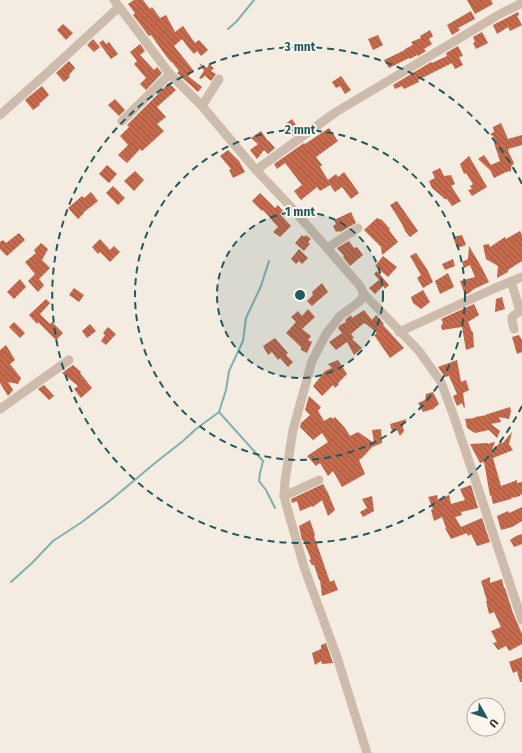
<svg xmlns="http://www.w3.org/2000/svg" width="522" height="753" viewBox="0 0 522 753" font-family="'Fira Sans',sans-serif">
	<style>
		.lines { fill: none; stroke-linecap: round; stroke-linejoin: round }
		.stream { stroke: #7fb0b2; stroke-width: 2 }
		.building { fill: url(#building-back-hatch) }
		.minor { stroke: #cdbbac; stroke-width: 9 }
		.ring { fill: none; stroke: #1f5a5e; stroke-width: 2; stroke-dasharray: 7 5 }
		.centre { fill: #1f5a5e; stroke: #fbf5ee; stroke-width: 2 }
		.ring-label { font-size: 12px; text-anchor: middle; font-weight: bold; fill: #1f5a5e; stroke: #fbf5ee; stroke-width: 4; stroke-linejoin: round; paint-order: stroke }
	</style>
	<defs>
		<pattern id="building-back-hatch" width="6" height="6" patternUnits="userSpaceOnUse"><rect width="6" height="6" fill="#c8694b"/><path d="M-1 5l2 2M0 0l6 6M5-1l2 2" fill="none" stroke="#a4573f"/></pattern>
	</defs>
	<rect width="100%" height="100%" fill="#f4ebe1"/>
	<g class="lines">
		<g class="stream">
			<path d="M228,29L237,21L254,0"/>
			<path d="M219,412L263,461L260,473L259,481L266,490L275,508"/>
			<path d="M11,582L32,563L53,541L82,522L112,499L155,463L183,441L196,429L219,412L226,390L229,371L243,341L246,318L261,286L269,261"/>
		</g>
	</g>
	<g class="building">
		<path d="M134,0H143L150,9L152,7L160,18L166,15L175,32L183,26L195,43L199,40L208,50L201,56L197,51L194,54L187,46L182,39L174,46L194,71L188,76L202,87L198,92L177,73L179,71L172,62H171L166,56L151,35L149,36L133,15L135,13L128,4Z"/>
		<path d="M467,0H491L493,4L475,14Z"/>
		<path d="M471,11L475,19L458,28L460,30L452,35L447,25Z"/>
		<path d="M518,12L519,15L517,16L522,25L510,31L508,27L497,34L493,25Z"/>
		<path d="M63,24L73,33L66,40L57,30Z"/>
		<path d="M430,30L433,36L429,39L432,44L424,49L426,51L418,56L417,55L410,59L409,58L389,68L384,60L405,50V49L413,45L411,42L421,38L420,36Z"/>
		<path d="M482,32L488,43L476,49L473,43L475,42L473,37Z"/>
		<path d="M378,35L383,45L373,50L368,39Z"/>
		<path d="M93,39L100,47L94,52L87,45Z"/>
		<path d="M103,40L106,44L109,42L118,54L111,59L99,43Z"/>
		<path d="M140,44L145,51L140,55L154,70L157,67L162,73L146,90L140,84L146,78L134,64L137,61L130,52Z"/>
		<path d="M458,46L463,56L459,57L463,65L455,69L452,63L418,80L419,82L404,89L402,86L395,89L393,85L431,62L432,63L447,56L446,53Z"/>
		<path d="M69,61L75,68L69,75L70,77L64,82L56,73Z"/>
		<path d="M199,63L207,68L209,64L214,68L211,71L216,74L211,81L205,76L207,74L201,79L199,78L204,71Z"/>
		<path d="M341,76L351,90L345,94L340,86L336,88L332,82Z"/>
		<path d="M169,83L176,90L157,107L166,117L157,124L164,131L142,151L140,149L127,163L118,155L128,145L120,136L129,127L127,125Z"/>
		<path d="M42,86L49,95L39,104L40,105L33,110L25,100Z"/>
		<path d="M115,99L125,110L119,116L108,105Z"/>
		<path d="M292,119L300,131L293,136L285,124Z"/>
		<path d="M501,123L508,139L522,135V145L508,149L509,150L508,151L514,163L511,167V171L506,172L494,178L490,170L478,159L484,155L491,165L500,161L494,143H496L493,136L490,134L494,132L493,127Z"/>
		<path d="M329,128L338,141L316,157L322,165L320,167L328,180L336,174L338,177L344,172L359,193L351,199L342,187L335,192L330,185L320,191L317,187L301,200L294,191L302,185L285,163L277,169L274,164L304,143L305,144Z"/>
		<path d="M261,131L268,141H269L275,148L268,154L264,150L257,159L250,150L258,144L251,138Z"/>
		<path d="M228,150L239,161L245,172L233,178L229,170L231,169L220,156Z"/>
		<path d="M469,156L487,187L472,196L468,190L472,189L470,186L473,184L466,173L464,174L460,164Z"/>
		<path d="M107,165L117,174L109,183L99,174Z"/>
		<path d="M440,168L444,176L451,175L455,184L451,186L461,201L452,206L447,199H445L432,188L429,181L435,178L432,172Z"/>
		<path d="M135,171L144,180L134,191L124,181Z"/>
		<path d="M113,186L125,198L118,205L106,193Z"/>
		<path d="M91,192L98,201L84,212V213L78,219L68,208L82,196L84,198Z"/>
		<path d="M260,193L275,208L278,205L283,211L280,214L291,226L280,237L273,232L278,227L263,210L262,211L252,201Z"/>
		<path d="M397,201L418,231L410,237L405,231L402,224L390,205Z"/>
		<path d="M351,212L356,223L340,232L339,231L336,232L333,226L336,224L334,220Z"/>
		<path d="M377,218L382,220L390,229L389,230L398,242L382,255L381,247L364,230Z"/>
		<path d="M520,231L522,235V261L508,270V272L497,278L498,266L486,259L483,245L489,244L490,247L505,237L506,239Z"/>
		<path d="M19,233L25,240L7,256L0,249V242L3,240L6,243Z"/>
		<path d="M302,235L304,237L306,235L311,239L308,242L310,244L304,251L295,243Z"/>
		<path d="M462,235L466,245L457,248L453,237Z"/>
		<path d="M100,239L110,250L114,246L120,252L110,262L100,252L98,254L92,247Z"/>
		<path d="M349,241L354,248L357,247L363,255L350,266L343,257L344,256L337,248Z"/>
		<path d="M41,243L48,249L42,260L50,268L39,279L44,285L38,292L28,281L35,274L25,262L36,253L34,250Z"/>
		<path d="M469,246L482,268L489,282L474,289L469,293L465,295L460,281L475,277L470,265L464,268L462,262L468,259Z"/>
		<path d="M299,249L308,258L302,264L299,261L296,264L291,259Z"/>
		<path d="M416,253L427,269L433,282L423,288L417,278L421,275L410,256Z"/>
		<path d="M383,256L397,267L388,277L375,266Z"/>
		<path d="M453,259L455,266L445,270L442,264Z"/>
		<path d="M377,271L389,285L385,289L383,286L375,294L369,288L379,280L374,274Z"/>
		<path d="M448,273L454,287L440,294L435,281Z"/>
		<path d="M20,279L26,287L14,299L7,292Z"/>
		<path d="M322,283L328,292L312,306L307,301L313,295L312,292Z"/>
		<path d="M74,288L84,295L79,302L69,295Z"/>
		<path d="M423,290L430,302L421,309L413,303L411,297Z"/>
		<path d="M502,297L505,309L495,312L496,299Z"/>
		<path d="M46,299L50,303L40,314L50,324L52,322L63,333L56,340L38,322L37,324L29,315Z"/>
		<path d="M474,304L479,315L468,322L472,332H473L474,347L466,350L462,327L442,330L441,326L443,323L441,319Z"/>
		<path d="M308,309L315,317L302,329L311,336L308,340L312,342L307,353L301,350V347L286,333L296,322L291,317L298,311L302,316Z"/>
		<path d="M364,310L372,320L376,315L384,324L383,325L404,348L390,358L374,335L377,333L366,324H365L364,323L351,334L354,338L352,339L362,348L354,355L347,342L336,350L329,342L342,333L338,328L340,325L346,322L345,320L351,315L352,318Z"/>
		<path d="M14,322L25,333L20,338L9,327Z"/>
		<path d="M90,324L96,331L87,338L82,331Z"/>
		<path d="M108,327L116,334L106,345L101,341L105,335L103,333Z"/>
		<path d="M519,335L522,340V352L517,354L512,337Z"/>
		<path d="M275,338L288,353L286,355L293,362L288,367L280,358L278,360L272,352L268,355L263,346Z"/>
		<path d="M6,345L15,360L10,364L21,378L18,384L8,382L13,390L8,396L0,383V350Z"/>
		<path d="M338,360L347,374L338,383L339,384L335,388L333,385L322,396L313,386L325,371L332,368L328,364Z"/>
		<path d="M457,360L461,382L466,380L469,390L463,393L465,407L464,408L462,403L457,406L453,396L457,394L449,376L445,377L438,367Z"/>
		<path d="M73,365L81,372L80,373L92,388L81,398L74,389L78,386L62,373Z"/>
		<path d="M44,385L54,396L49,400L38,389Z"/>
		<path d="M433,392L439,404L433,409L423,412L418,403L425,400L426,394Z"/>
		<path d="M309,396L321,407L318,411L324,421L331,417L333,419L335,417L345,428L350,436L358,432L374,443L372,430L381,429L382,443L372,447L363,457L359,460L365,474L342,487L333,471L328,476L320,463L316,466L307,456L328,442L322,433L313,440L300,427L301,423L310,415L305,410Z"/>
		<path d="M510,407L511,411L509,419L499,417L501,422L491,424L500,431L497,438L489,430L475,433L467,428L465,419L475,418V417L487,415H485Z"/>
		<path d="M407,419L402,424L404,431L400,436L396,428L392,431L390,424Z"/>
		<path d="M512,432L509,444L513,450L493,458L501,486L517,480V483L522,482V494L520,495V496L511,498V499L493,504L491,495L490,496L484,462L480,463L470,444L487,443L489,444L490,443L495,442L492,450L502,441V444Z"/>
		<path d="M323,484L328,493L335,510L328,516L322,500L313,507L312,506L300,511L297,501L292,503L291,499Z"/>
		<path d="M471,485L478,508L461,512L462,515L455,517L461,527L482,518L490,542L477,546L471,534L468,536L467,533L451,539L445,528H446L442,517L434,521L431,510L433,509L428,497L437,495L438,500L449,495L451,504L465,500L460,489Z"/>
		<path d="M372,496L374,511L363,517L360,512L367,508L362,499Z"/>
		<path d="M522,507V521L512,527L501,530L497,516L508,511L509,513Z"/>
		<path d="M310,520L315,535L314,536L330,582L334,580L338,590L322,596L320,580H319L314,565H312L309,560L311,559L303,540H302L299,526Z"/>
		<path d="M522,534V544L514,547L510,540L516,536Z"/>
		<path d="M490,577V583L502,579L504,588H505L513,613L522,634V644L509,651L506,646L498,650L493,643L497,642L491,631L501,627L494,612L489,614L486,601H487L481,581Z"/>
		<path d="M326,643L333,663L322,664L321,661L315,665L312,653L321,649V645Z"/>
		<path d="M522,657V682H520L517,671L513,673L509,662Z"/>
	</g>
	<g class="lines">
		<g class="minor">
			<path d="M114,0L170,74L202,106L256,170L291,207L327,248L360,286L364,294L360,301L340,316L326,334L312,361L293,430L285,481L284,496L286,504L304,567L337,657L367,753"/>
			<path d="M202,106L219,79"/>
			<path d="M0,115L56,65L119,7"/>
			<path d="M122,121L170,74"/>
			<path d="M256,170L336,112L500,14L522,3"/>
			<path d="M327,248L358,228"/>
			<path d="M511,281L520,311L512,317V320L514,329"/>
			<path d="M364,294L419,351L441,382L453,414L478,488L522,620"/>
			<path d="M399,332L493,289L522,277"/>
			<path d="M0,409L69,360"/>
			<path d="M284,496L319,480"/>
		</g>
	</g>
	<circle cx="300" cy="295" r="83" fill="#1f5a5e" fill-opacity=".12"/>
	<g class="ring">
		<circle cx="300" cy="295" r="83"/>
		<circle cx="300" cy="295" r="165"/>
		<path d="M522 406A248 248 0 1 1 522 184"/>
	</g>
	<circle cx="300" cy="295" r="6" class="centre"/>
	<g class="ring-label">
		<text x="300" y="51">3 mnt</text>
		<text x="300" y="134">2 mnt</text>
		<text x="300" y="216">1 mnt</text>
	</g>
	<g transform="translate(486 717) rotate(129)"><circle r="19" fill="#fbf5ee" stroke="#aea6a0"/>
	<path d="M0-3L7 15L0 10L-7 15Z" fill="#1f5a5e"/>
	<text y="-6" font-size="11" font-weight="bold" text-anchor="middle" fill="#3b302b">U</text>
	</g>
</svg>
